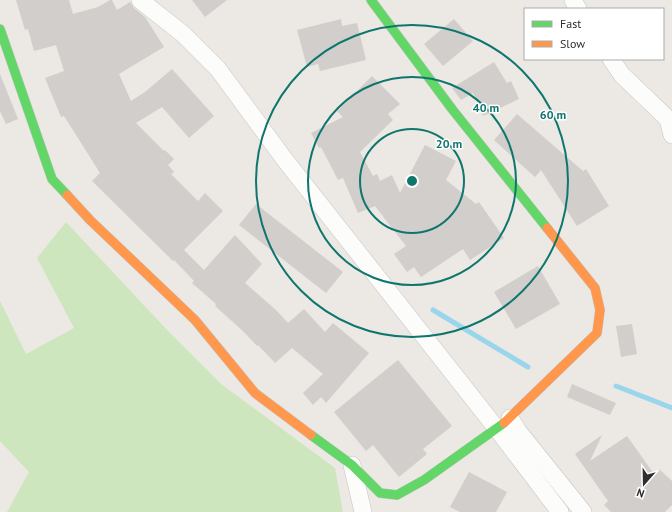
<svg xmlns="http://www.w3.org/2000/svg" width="672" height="512" viewBox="0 0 672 512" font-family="'PT Sans',sans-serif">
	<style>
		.green { fill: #cee6be }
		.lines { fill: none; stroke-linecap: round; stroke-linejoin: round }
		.stream { stroke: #99d6ec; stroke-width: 5 }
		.building { fill: #d1cecb }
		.street-casing { stroke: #c5c4c5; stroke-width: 18 }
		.fast-casing { stroke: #c5c4c5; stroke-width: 10 }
		.slow-casing { stroke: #c5c4c5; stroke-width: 10 }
		.street { stroke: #fcfcfb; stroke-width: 17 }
		.fast { stroke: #63d668; stroke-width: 9 }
		.slow { stroke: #ff974d; stroke-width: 9 }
		.ring { fill: none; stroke: #0f766e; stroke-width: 2 }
		.centre { fill: #0f766e; stroke: #fff; stroke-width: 2 }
		.ring-label { font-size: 12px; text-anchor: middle; font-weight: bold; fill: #0f766e; stroke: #fff; stroke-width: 3; stroke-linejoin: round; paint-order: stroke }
	</style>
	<rect width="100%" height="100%" fill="#ece8e4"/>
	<path class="green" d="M66,222L168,331L221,384L335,468L343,512H7L29,472L0,441V301L26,354L74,328L37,258Z"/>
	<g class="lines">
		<g class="stream">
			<path d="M433,310L528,367"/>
			<path d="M616,386L672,408"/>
		</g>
	</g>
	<g class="building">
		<path d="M16,0H69L73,14L98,7L110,0H112L117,10L130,2L134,8L145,17L164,47L119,74L131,101L145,92L172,69L214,116L189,138L162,107L136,123L164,151L165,150L174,159L168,165L174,172L171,174L198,201L205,193L223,211L184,250L204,270L235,235L262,264L245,283L276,310L288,323L304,309L325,332L333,323L369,353L326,403L321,397L313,405L303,393L323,374L292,348L275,363L258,345L257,346L244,332L215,306L216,304L192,283L194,281L174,260L173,261L92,181L100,173L64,116L61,117L45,78L64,71L56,45L34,51L28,29L25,30Z"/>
		<path d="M192,0H227L205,17Z"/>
		<path d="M341,19L342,26L357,23L366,60L320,71L318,64L307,67L297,30Z"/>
		<path d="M454,19L473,41L443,66L424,44Z"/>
		<path d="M494,62L507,83L511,81L519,99L483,116L473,93L461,100L452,88Z"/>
		<path d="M0,74L18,119L6,124L0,111Z"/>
		<path d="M372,76L400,104L388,114L393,120L360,152L373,176L377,174L380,181L392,175L400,193L425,145L456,161L446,180L476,204L479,202L504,238L470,260L463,249L421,277L414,267L407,272L394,254L406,246L375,206L358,213L343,178L338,180L321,147L319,148L311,133L343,117L337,111Z"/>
		<path d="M517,114L583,171L586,169L609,206L577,226L541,170L535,177L494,140Z"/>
		<path d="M256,204L343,272L326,293L239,225Z"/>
		<path d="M538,266L560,304L516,329L494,292Z"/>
		<path d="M632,324L637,354L621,357L616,326Z"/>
		<path d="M398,360L452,426L423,449L427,454L399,477L373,445L366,451L334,412Z"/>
		<path d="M572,384L616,403L610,415L567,397Z"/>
		<path d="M602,435L590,461L627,436L654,474L659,469L672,481V505L665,512H611L604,505L608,501L575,454Z"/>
		<path d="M469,472L507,492L496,512H460L450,507Z"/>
	</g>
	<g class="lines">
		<g class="street-casing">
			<g id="street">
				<path d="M140,0L183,34L218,69L285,160L497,429L560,512"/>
				<path d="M573,0L578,9"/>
				<path d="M611,59L622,75L668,119L672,135"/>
				<path d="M510,418L518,431L583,512"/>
				<path d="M352,465L363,512"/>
			</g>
		</g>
		<g class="fast-casing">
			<g id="fast">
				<path d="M371,0L452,109L547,228"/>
				<path d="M0,29L52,179L67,195"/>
				<path d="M311,435L352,465L380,493L397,495L424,480L504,423"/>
			</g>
		</g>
		<g class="slow-casing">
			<g id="slow">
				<path d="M67,195L90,220L195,320L255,393L311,435"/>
				<path d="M504,423L597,333L600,310L595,288L547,228"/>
			</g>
		</g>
		<use href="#street" class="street"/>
		<use href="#fast" class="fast"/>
		<use href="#slow" class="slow"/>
	</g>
	<g class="ring">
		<circle cx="412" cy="181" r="52"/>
		<circle cx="412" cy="181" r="104"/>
		<circle cx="412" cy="181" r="156"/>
	</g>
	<circle cx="412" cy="181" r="6" class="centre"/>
	<g class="ring-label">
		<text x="486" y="112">40 m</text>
		<text x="553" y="119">60 m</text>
		<text x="449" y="148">20 m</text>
	</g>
	<rect x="524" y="8" width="140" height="52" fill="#ffffff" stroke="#ababab"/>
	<rect x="532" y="21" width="20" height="6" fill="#63d668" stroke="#ababab"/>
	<text x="560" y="28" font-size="12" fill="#2e2e2e">Fast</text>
	<rect x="532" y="41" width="20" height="6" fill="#ff974d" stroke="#ababab"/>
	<text x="560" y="48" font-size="12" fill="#2e2e2e">Slow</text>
	<g transform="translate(644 484) rotate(200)" stroke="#ffffff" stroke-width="3" paint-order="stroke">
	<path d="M0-3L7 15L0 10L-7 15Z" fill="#2e2e2e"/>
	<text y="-6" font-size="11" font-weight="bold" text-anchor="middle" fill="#2e2e2e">N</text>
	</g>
</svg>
